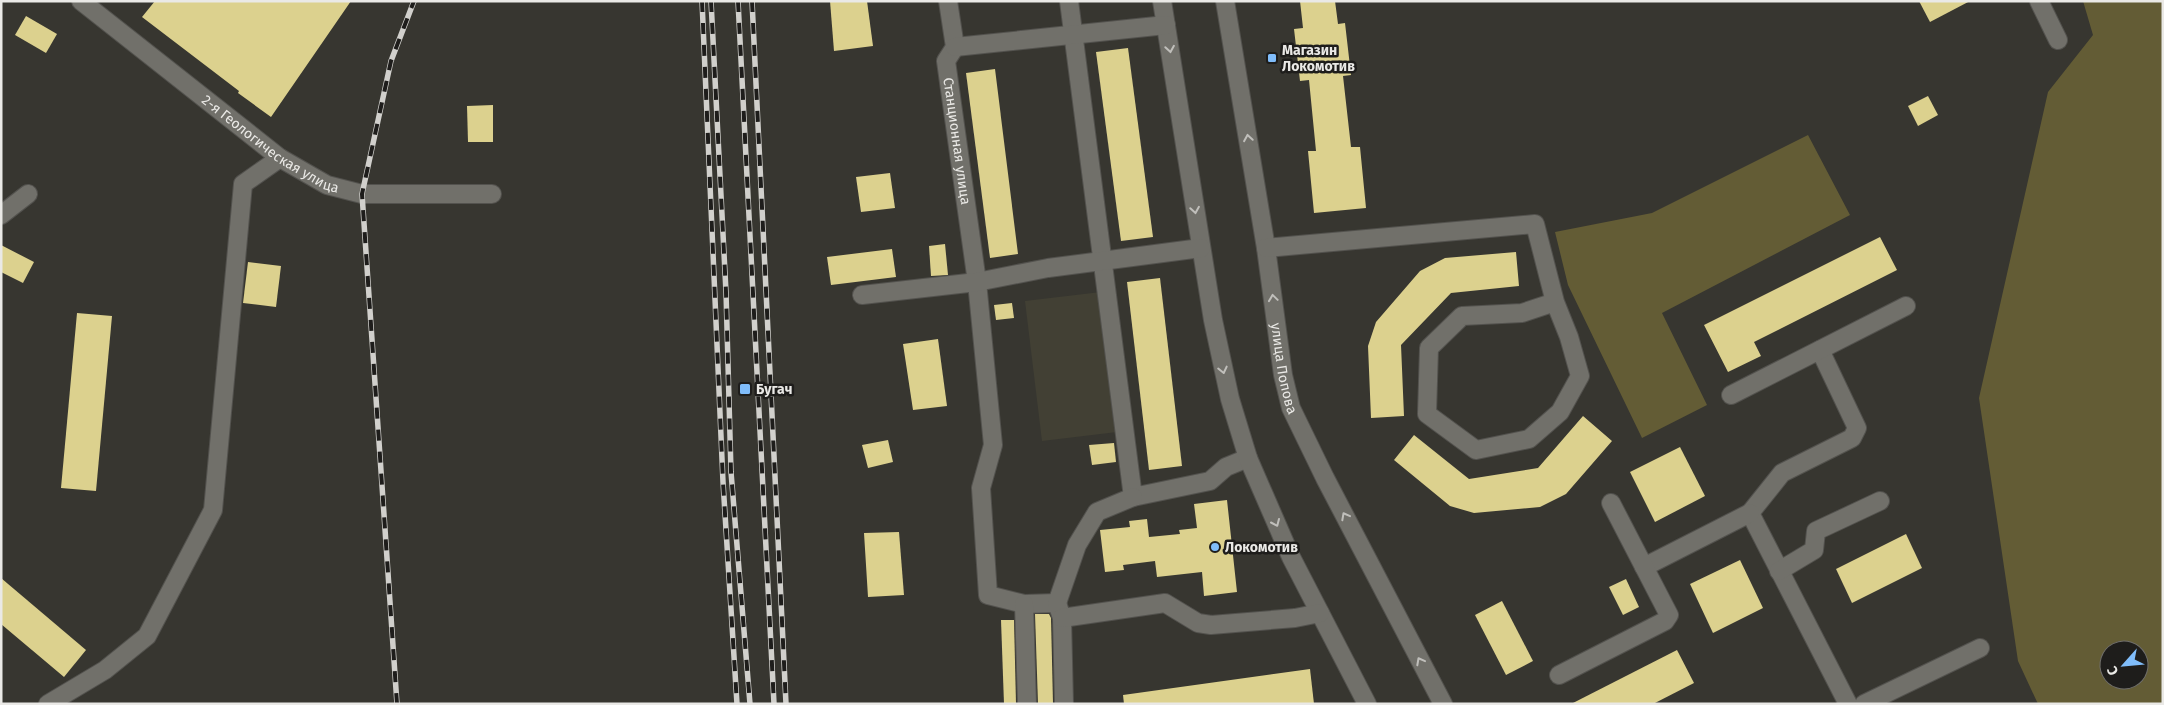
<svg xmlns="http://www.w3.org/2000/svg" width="2164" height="705" viewBox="0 0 2164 705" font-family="'Fira Sans',sans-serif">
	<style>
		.built { fill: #424034 }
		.green { fill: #635c35; fill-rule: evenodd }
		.building { fill: #dcd18e }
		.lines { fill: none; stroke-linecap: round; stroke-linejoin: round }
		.minor-casing { stroke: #53524e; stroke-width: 20 }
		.minor { stroke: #71706a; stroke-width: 18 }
		.rail-casing { stroke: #d1d0cc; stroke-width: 5.5 }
		.rail { stroke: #1e1d1b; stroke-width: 4; stroke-dasharray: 11; stroke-linecap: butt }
		.oneway { stroke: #c0bfbb }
		.poi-dot { fill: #80bdfa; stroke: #1e1d1b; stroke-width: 2 }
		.labels { text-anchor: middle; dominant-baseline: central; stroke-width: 5; stroke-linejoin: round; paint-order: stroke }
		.poi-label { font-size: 14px; font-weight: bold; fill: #eae9e6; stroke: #1e1d1b; text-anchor: start }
		.street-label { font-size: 14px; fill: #eae9e6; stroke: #1e1d1b }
	</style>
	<rect width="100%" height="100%" fill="#373630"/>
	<path class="built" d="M1101,292L1117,432L1042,441L1025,301Z"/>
	<g class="green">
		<path d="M2083,1H2163V704H2038L2018,661L1979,398L2048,92L2093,35ZM2109,650H2139V680H2109Z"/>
		<path d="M1808,135L1850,215L1662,313L1707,405L1642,438L1568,285L1555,232L1652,213Z"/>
	</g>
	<g class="building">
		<path d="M155,1H351L271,117L238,93L239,91L142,17Z"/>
		<path d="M830,1H867L873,46L834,51Z"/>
		<path d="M1300,1H1335L1338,24L1345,23L1351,75L1343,76L1351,147H1360L1366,208L1314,213L1308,151H1316L1309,80L1300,81L1294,29L1303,28Z"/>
		<path d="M1919,1H1970L1930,22Z"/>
		<path d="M26,16L57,34L46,53L15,35Z"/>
		<path d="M1128,48L1153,237L1121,241L1096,52Z"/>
		<path d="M995,69L1018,254L990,258L966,73Z"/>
		<path d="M1928,96L1938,115L1918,126L1908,106Z"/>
		<path d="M493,105V142H468L467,106Z"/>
		<path d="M890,173L895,208L861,212L856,177Z"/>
		<path d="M1880,237L1897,270L1754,342L1761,356L1728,372L1704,325Z"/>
		<path d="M945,244L948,275L931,276L929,246Z"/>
		<path d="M1,245L34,262L23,283L1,272Z"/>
		<path d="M892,249L896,277L831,285L827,257Z"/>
		<path d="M1516,252L1519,286L1451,293L1401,345L1404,416L1371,418L1368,346L1376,322L1420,271L1445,258Z"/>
		<path d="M248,262L281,266L276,307L243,303Z"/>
		<path d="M1160,278L1182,466L1149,470L1127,282Z"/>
		<path d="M1012,303L1014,318L996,320L994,305Z"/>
		<path d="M77,313L112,316L96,491L61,488Z"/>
		<path d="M938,339L947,406L913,410L903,344Z"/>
		<path d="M1583,416L1612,441L1566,494L1540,507L1474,513L1450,506L1394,460L1414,435L1469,479L1538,468Z"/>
		<path d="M888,440L893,462L868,468L862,445Z"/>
		<path d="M1114,443L1116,462L1092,465L1089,445Z"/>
		<path d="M1680,447L1705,496L1655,522L1630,472Z"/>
		<path d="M1227,500L1237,592L1204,596L1202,572L1157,577L1155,561L1123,565L1124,570L1105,572L1100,530L1130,527L1129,521L1147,519L1149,537L1180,534L1179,530L1197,528L1194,504Z"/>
		<path d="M899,532L904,595L868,597L864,533Z"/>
		<path d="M1906,534L1922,568L1852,603L1836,569Z"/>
		<path d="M1740,560L1763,608L1713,633L1690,584Z"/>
		<path d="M1,578L86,650L64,677L1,624Z"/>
		<path d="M1626,579L1639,607L1623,615L1609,587Z"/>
		<path d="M1502,601L1533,661L1506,675L1475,615Z"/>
		<path d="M1035,614H1049L1051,618L1053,704H1038Z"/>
		<path d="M1001,620H1014L1016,704H1004Z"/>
		<path d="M1677,650L1694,683L1653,704H1571Z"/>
		<path d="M1310,669L1314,704H1124L1123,695Z"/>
	</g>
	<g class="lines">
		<g class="minor-casing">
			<g id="minor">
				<path id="s1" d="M81,1L280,158L327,185L362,194H492"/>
				<path id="s2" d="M948,1L955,47L946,61L977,282L993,445L981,488L988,595L1024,604L1057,603L1062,618L1064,704"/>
				<path d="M1069,1L1133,497L1210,481L1226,467L1248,458"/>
				<path d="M1162,1L1213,320L1230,399L1248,458L1291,557L1367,704"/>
				<path id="s3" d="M1225,1L1266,248L1283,375L1291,408L1325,478L1443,704"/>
				<path d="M2039,1L2058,40"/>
				<path d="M955,47L1166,25"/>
				<path d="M1,215L28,194"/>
				<path d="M1266,248L1535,224L1555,302L1522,313L1462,316L1429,348L1427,414L1476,450L1529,439L1560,412L1580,376L1569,337L1555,302"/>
				<path d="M862,295L977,282L1048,268L1201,248"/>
				<path d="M1820,350L1857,428L1852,438L1782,473L1750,513L1848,704"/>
				<path d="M1731,395L1906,306"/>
				<path d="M1644,567L1750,513"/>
				<path d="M1779,571L1814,550L1816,531L1880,501"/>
				<path d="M1057,603L1077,545L1097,512L1133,497"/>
				<path d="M1024,604L1027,704"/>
				<path d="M1062,618L1165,603L1198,623L1211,625L1295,618L1320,613"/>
				<path d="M1559,675L1665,621L1669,615L1611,503"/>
				<path d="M48,704L105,670L147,636L213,510L243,184L280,158"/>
				<path d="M1864,704L1980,648"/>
			</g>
		</g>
		<use href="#minor" class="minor"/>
		<g class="rail-casing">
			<g id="rail">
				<path d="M702,1L723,482L737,704"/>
				<path d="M711,1L726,292L731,472L750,704"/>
				<path d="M738,1L774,704"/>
				<path d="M752,1L786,704"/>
				<path d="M397,704L362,194L391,61L414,1"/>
			</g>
		</g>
		<use href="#rail" class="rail"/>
	</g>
	<defs><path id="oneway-chevron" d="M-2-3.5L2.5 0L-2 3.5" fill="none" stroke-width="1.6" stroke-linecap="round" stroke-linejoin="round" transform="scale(1.25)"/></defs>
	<g class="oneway">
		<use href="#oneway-chevron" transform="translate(1170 49) rotate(81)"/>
		<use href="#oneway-chevron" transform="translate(1248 138) rotate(-99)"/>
		<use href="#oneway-chevron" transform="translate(1195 210) rotate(81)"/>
		<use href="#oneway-chevron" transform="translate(1273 298) rotate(-98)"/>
		<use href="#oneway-chevron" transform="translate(1223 370) rotate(77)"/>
		<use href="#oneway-chevron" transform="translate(1345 516) rotate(-118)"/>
		<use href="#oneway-chevron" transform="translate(1276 523) rotate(66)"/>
		<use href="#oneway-chevron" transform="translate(1420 661) rotate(-118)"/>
	</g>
	<g class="poi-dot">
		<rect x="1267" y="53" width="10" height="10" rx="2.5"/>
		<rect x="739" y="383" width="12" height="12" rx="2.5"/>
		<circle cx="1215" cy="547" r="5"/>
	</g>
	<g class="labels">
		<g class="poi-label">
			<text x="1282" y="50">Магазин<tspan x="1282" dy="16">Локомотив</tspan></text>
			<text x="756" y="389">Бугач</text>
			<text x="1225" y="547">Локомотив</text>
		</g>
		<g class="street-label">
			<text stroke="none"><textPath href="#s1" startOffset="238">2-я Геологическая улица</textPath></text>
			<text stroke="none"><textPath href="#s2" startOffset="144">Станционная улица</textPath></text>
			<text stroke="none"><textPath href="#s3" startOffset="372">улица Попова</textPath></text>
		</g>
	</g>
	<rect width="2164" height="705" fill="none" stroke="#eae9e6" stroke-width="5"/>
	<g transform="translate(2124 665) rotate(243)"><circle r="24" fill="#1e1d1b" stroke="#706f6c"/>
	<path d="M0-4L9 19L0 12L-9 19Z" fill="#80bdfa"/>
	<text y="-8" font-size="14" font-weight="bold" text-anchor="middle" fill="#eae9e6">С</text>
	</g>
</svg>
